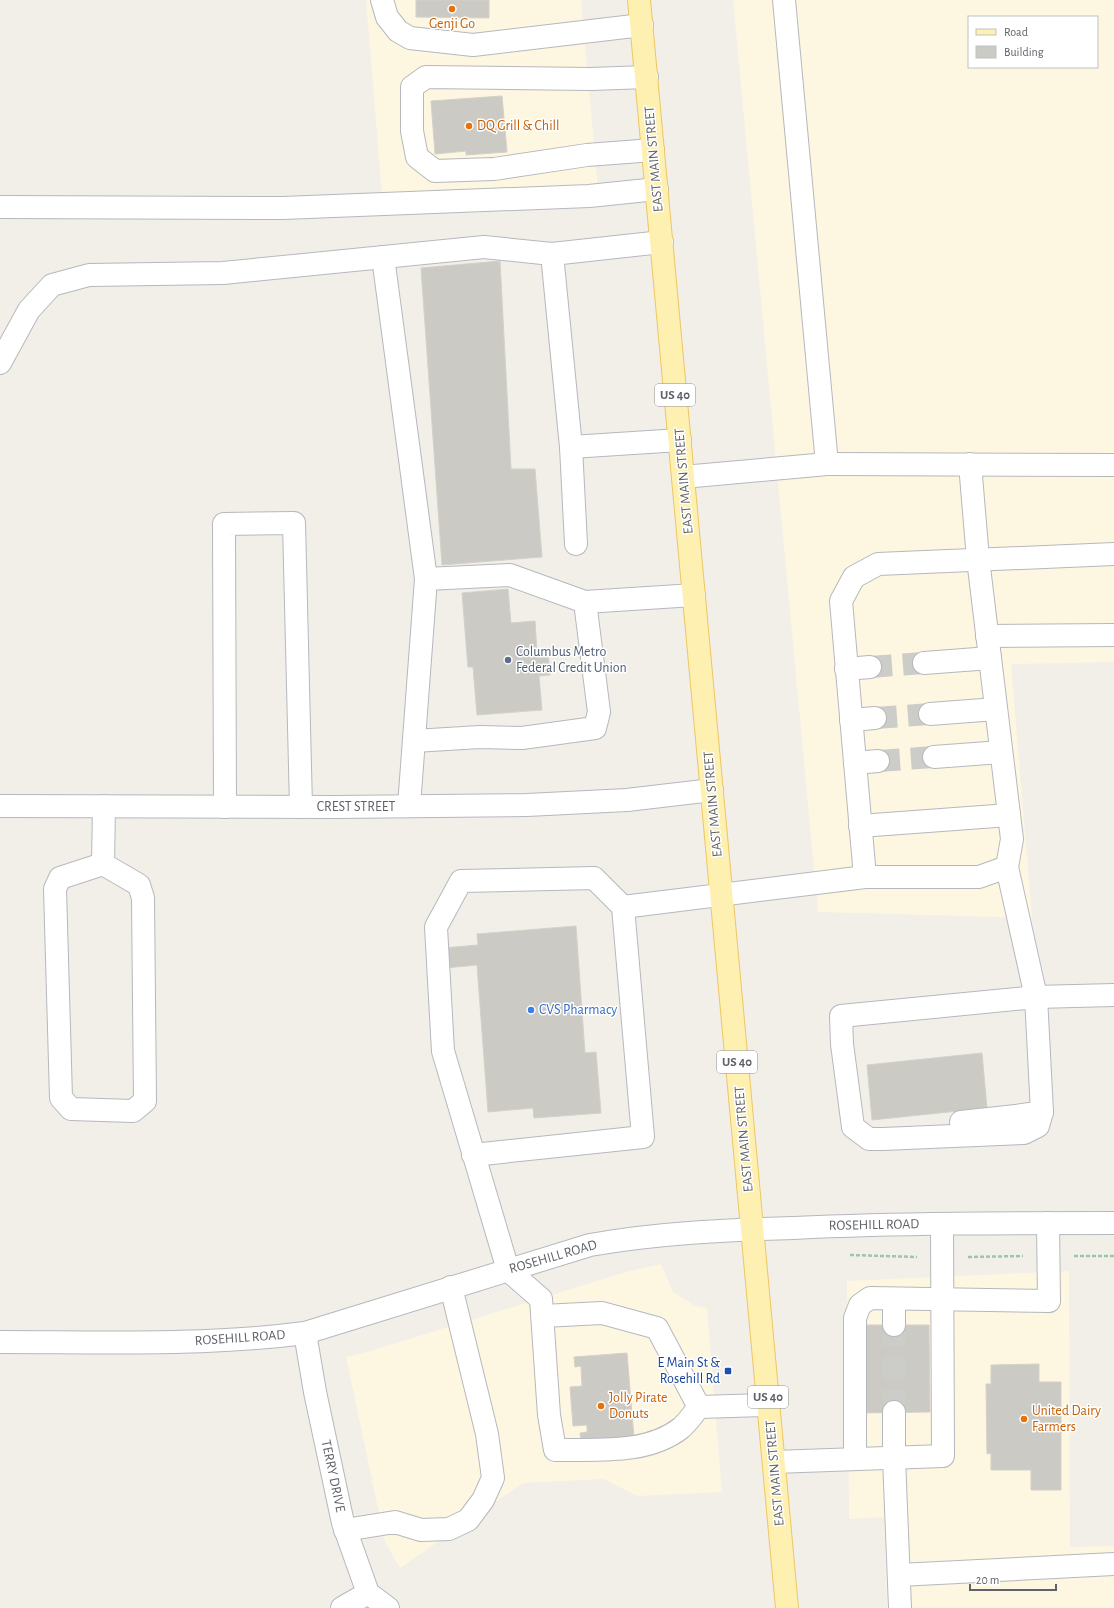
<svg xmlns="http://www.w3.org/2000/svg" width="1114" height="1608" viewBox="0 0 1114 1608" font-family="'Alegreya Sans',sans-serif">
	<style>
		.commercial { fill: #fdf6e0; fill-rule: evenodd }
		.building { fill: #cccac5; stroke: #d5d1c6 }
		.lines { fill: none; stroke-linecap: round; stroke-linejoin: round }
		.minor-tunnel { stroke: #ccccc8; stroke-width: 22; stroke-dasharray: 22 11; stroke-linecap: butt }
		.minor-casing { stroke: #b5b8bc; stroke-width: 24 }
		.major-casing { stroke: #eec663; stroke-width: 24 }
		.path { stroke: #9dc6a9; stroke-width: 2.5; stroke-dasharray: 4 2; stroke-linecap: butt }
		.minor { stroke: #fff; stroke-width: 22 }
		.major { stroke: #fdf0b1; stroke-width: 22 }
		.food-dot { fill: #e8710a; stroke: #fff; stroke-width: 1.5 }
		.service-dot { fill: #5c6f8a; stroke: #fff; stroke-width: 1.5 }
		.shop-dot { fill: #3f7fe0; stroke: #fff; stroke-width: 1.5 }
		.transit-dot { fill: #1a4fb4; stroke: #fff; stroke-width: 1.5 }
		.labels { text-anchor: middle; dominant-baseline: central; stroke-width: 3; stroke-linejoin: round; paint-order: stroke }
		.shield { fill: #fff; stroke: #8f9295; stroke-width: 1 }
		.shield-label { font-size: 13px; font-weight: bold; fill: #5f6368 }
		.food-label { font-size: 14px; fill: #c56008; stroke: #fff; text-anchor: start }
		.street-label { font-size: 14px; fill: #5f6368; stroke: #fff }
		.service-label { font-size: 14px; fill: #4e5e75; stroke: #fff; text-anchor: start }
		.shop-label { font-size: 14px; fill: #366cbe; stroke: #fff; text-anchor: start }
		.transit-label { font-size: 14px; fill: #164399; stroke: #fff; text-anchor: end }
	</style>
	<rect width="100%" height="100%" fill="#f1efe8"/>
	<g class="commercial">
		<path d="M366,0H581L598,188L382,195Z"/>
		<path d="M733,0H1114V662L1011,664L1032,918L818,912ZM969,17H1097V67H969Z"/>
		<path d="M661,1264L673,1292L695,1306L707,1308L722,1492L637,1496L604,1479L523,1483L400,1568L385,1542L346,1357L367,1352L626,1272Z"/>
		<path d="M1069,1271L1070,1547L1114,1546V1608H887L884,1517L849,1519L847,1281Z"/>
	</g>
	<g class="building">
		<path d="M416,0H489V18L416,17Z"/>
		<path d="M502,96L507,152L466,155V151L435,154L431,101Z"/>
		<path d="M500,261L511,469H535L542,557L442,565L421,268Z"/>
		<path d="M508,589L511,623L535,621L537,652L548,651L550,675L539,676L542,710L477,715L473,667H468L462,593Z"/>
		<path d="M576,926L585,1053L596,1052L601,1113L534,1118L533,1108L488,1112L477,965L445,968L444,948L478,945L477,934Z"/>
		<path d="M982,1053L987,1108L872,1120L867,1065Z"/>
		<path d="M859,1325H929L930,1412L860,1413Z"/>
		<path d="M627,1353L634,1438L581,1442L580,1433L587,1432V1425L573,1426L570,1387L582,1386L581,1366L575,1367L574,1357Z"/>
		<path d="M1039,1364V1382H1061V1490H1031V1470H991V1453L987,1454L986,1384H991V1365Z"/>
	</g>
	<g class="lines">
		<g class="minor-tunnel">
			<path d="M870,667L924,663"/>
			<path d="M875,718L930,714"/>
			<path d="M878,761L934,757"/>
			<path d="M894,1412V1325"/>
		</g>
		<g class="minor-casing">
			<g id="minor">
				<path d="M382,0L387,17L398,31L410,38L473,45L642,25"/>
				<path d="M647,77L591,79L426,77L412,87V131L417,157L435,171L494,169L587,155L653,150"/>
				<path d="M0,207L283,208L589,196L657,189"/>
				<path d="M552,254L571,447L576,544"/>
				<path d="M383,257L426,579"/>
				<path d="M0,363L29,310L52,285L89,275L223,273L484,247L552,254L662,242"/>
				<path d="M571,447L680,440"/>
				<path d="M827,464L1114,465"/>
				<path d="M683,477L827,464L784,0"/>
				<path d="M987,636L1114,635"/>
				<path d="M924,663L990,658"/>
				<path d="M846,669L870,667"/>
				<path d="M930,714L996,709"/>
				<path d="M851,720L875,718"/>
				<path d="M414,741L480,737L522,738L595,728L599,712L585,602"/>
				<path d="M934,757L1001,752"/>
				<path d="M855,763L878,761"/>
				<path d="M0,806L336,807L527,805L627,800L712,790"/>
				<path d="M409,806L426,579L510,575L585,602L694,595"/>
				<path d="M225,807L224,524L294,523L301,807"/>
				<path d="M860,826L1009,815"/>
				<path d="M103,864L139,885L143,898L145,1101L133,1111L71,1109L61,1098L55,889L60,878L103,864L104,806"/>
				<path d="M1007,867L1036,997L1114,995"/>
				<path d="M865,877L841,601L854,577L878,564L1114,554"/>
				<path d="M623,907L865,877H979L1007,867L1012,839L978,559L970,464"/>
				<path d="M1036,997L1042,1112L1038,1126L1024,1133L883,1139H869L853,1127L842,1044L841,1016Z"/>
				<path d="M961,1122L1016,1116L1042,1112"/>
				<path d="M473,1155L643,1137L623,907L594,878L461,881L436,927L443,1051L508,1270L541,1299L549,1415L555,1450C595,1449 647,1455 681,1428C688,1422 693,1414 699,1407L768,1405"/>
				<path d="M543,1316L602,1313L657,1328L699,1407"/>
				<path d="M894,1325V1299"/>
				<path d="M305,1333L315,1392L343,1523L368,1593L388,1608"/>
				<path d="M0,1342C102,1342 204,1346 305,1333L590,1245C658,1233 725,1230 794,1228C901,1223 1007,1223 1114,1223"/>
				<path d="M894,1412V1458L900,1608"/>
				<path d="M855,1459V1318L860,1305L870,1298L1049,1301L1048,1223"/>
				<path d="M774,1462L943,1456L942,1224"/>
				<path d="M345,1530L395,1522L421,1530L449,1529L468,1520L483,1500L493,1478L487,1434L451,1287"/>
				<path d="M899,1575L1114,1564"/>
				<path d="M342,1608L368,1593"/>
			</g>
		</g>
		<g class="major-casing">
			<path id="major" d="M639,0L787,1608"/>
		</g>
		<g class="path">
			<path d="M850,1255L917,1257"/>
			<path d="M1074,1256H1114"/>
			<path d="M968,1257L1023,1256"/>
		</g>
		<use href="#minor" class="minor"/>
		<use href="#major" class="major"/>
	</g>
	<g class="food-dot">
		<circle cx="452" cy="9" r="4"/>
		<circle cx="469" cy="126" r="4"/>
		<circle cx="601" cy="1406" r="4"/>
		<circle cx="1024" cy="1419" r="4"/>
	</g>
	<circle class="service-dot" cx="508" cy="660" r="4"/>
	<circle class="shop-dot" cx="531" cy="1010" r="4"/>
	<rect class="transit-dot" x="724" y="1367" width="8" height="8" rx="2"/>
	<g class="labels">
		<g class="shield">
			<rect x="655" y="384" width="40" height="22" rx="3"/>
			<rect x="717" y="1051" width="40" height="22" rx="3"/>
			<rect x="748" y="1386" width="40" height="22" rx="3"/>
		</g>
		<g class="shield-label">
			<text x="675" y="395">US 40</text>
			<text x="737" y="1062">US 40</text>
			<text x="768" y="1397">US 40</text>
		</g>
		<g class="food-label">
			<text x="452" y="24" text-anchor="middle">Genji Go</text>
			<text x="477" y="126">DQ Grill &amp; Chill</text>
			<text x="609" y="1398">Jolly Pirate<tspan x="609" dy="16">Donuts</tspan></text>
			<text x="1032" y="1411">United Dairy<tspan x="1032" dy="16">Farmers</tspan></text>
		</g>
		<g class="street-label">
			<text transform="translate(654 159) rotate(-95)">EAST MAIN STREET</text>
			<text transform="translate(684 481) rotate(-95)">EAST MAIN STREET</text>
			<text transform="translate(713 804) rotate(-95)">EAST MAIN STREET</text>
			<text x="356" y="807">CREST STREET</text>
			<text transform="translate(744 1139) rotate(-95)">EAST MAIN STREET</text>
			<text transform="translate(874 1225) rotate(-1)">ROSEHILL ROAD</text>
			<text transform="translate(553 1257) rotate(-16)">ROSEHILL ROAD</text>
			<text transform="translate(240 1338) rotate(-4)">ROSEHILL ROAD</text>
			<text transform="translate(775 1473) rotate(-95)">EAST MAIN STREET</text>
			<text transform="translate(333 1476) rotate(78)">TERRY DRIVE</text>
		</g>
		<g class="service-label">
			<text x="516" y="652">Columbus Metro<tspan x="516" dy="16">Federal Credit Union</tspan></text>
		</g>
		<g class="shop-label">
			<text x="539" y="1010">CVS Pharmacy</text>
		</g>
		<g class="transit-label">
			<text x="720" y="1363">E Main St &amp;<tspan x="720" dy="16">Rosehill Rd</tspan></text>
		</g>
	</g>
	<rect x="968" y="16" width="130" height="52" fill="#ffffff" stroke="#bfc1c3"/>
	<rect x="976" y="29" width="20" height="6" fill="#fdf0b1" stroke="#bfc1c3"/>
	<text x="1004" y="36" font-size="12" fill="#5f6368">Road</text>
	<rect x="976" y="46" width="20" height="12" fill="#cccac5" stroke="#bfc1c3"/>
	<text x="1004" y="56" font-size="12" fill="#5f6368">Building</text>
	<path d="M970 1584v6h86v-6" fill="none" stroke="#5f6368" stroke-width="2"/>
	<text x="976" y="1584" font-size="12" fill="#5f6368" stroke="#ffffff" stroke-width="3" paint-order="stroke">20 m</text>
</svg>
